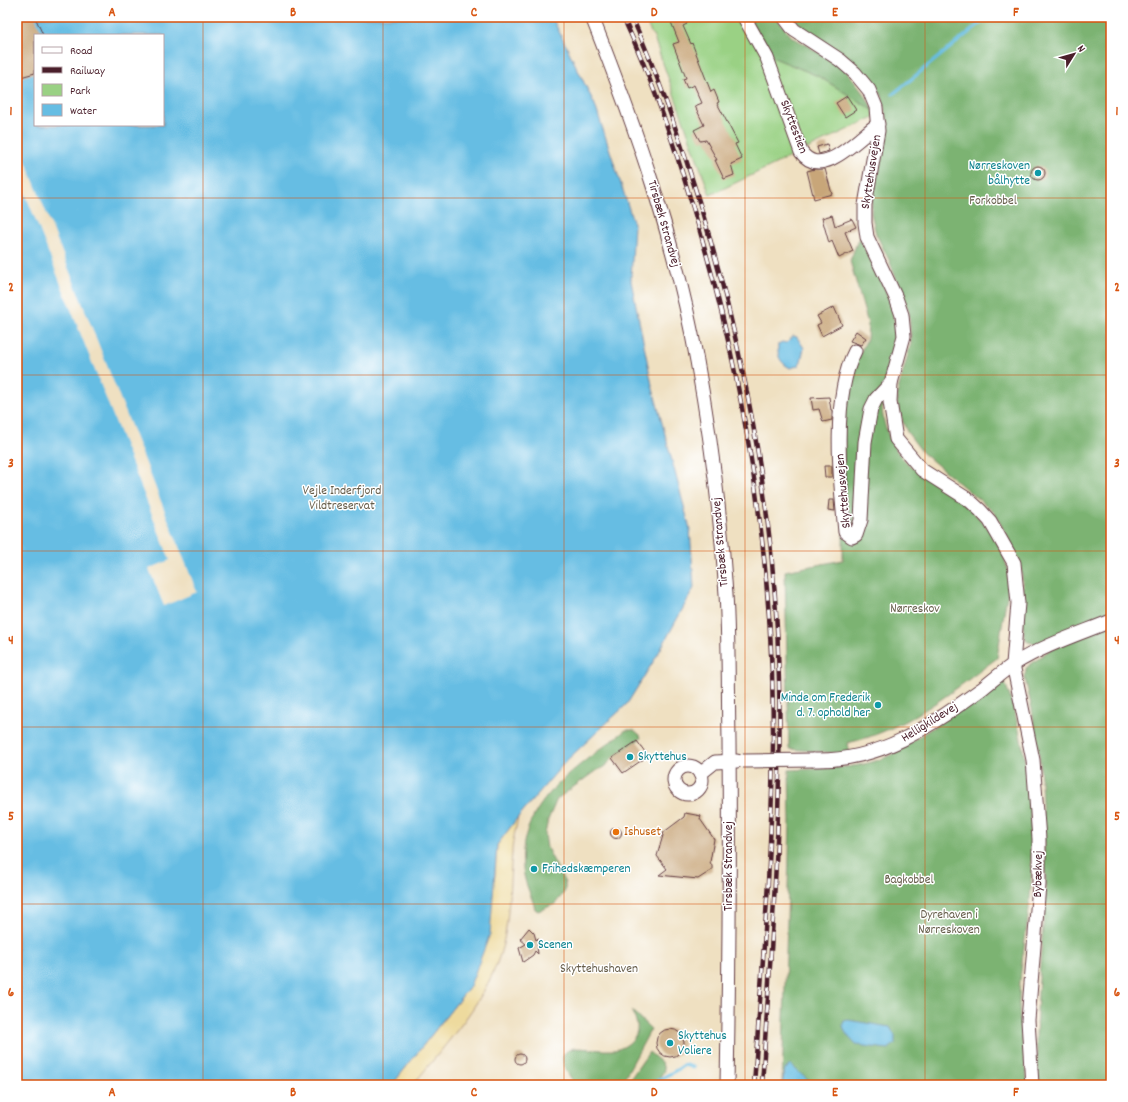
<svg xmlns="http://www.w3.org/2000/svg" width="1128" height="1102" viewBox="0 0 1128 1102" font-family="Dekko,sans-serif">
	<style>
		.green { fill: #9ad184; stroke: #727858 }
		.forest { fill: #7bb372; stroke: #62694e }
		.sand { fill: #eeda9e; stroke: #9c7c64 }
		.water { fill: #66bde3; stroke: #586e87; fill-rule: evenodd }
		.pier { fill: #efe0c1 }
		.lines { fill: none; stroke-linecap: round; stroke-linejoin: round }
		.stream { stroke: #66bde3; stroke-width: 3.5 }
		.building { fill: #c8a679 }
		.minor-casing { stroke: #633c42; stroke-width: 15 }
		.minor { stroke: #fff; stroke-width: 13 }
		.rail-casing { stroke: #4a1f2b; stroke-width: 4.5 }
		.rail { stroke: #fff; stroke-width: 3; stroke-dasharray: 9; stroke-linecap: butt }
		.minor-bridge-casing { stroke: #633c42; stroke-width: 15; stroke-linecap: butt }
		.minor-bridge { stroke: #fff; stroke-width: 13 }
		.grid { fill: none; stroke: #d8530f; stroke-width: 1; stroke-opacity: 0.55 }
		.culture-dot { fill: #0f9aa8; stroke: #fff; stroke-width: 1.5 }
		.food-dot { fill: #e8710a; stroke: #fff; stroke-width: 1.5 }
		.labels { text-anchor: middle; dominant-baseline: central; stroke-width: 3; stroke-linejoin: round; paint-order: stroke }
		.street-label { font-size: 13px; fill: #4a1f2b; stroke: #fff }
		.culture-label { font-size: 13px; fill: #0d838f; stroke: #fff; text-anchor: start }
		.park-label { font-size: 13px; fill: #665d4a; stroke: #fff }
		.food-label { font-size: 13px; fill: #c56008; stroke: #fff; text-anchor: start }
		.neatline { fill: none; stroke: #d8530f; stroke-width: 1.5 }
		.grid-label { font-size: 13px; text-anchor: middle; font-weight: bold; fill: #d8530f }
	</style>
	<rect width="100%" height="100%" fill="#fff"/>
	<filter id="ink" filterUnits="userSpaceOnUse"><feTurbulence type="fractalNoise" baseFrequency=".025" numOctaves="2"/><feDisplacementMap in="SourceGraphic" scale="8" xChannelSelector="R" yChannelSelector="G"/><feConvolveMatrix kernelMatrix="1 2 1 2 8 2 1 2 1" color-interpolation-filters="sRGB"/></filter>
	<filter id="wash" filterUnits="userSpaceOnUse"><feTurbulence type="fractalNoise" baseFrequency=".012" numOctaves="4" result="noise"/><feDisplacementMap in="SourceGraphic" scale="16" xChannelSelector="R" yChannelSelector="G"/><feGaussianBlur stdDeviation="0.9" result="paint"/><feColorMatrix in="noise" values="0 0 0 0 0 0 0 0 0 0 0 0 0 0 0 0 0 1.4 0 .05"/><feComposite in="paint" operator="in"/></filter>
	<g filter="url(#wash)">
		<rect width="100%" height="100%" fill="#efe0c1"/>
		<path class="green" d="M643,17H749L772,57L818,76L873,110L874,117L710,195L654,38Z"/>
		<g class="forest">
			<path d="M749,17H776L791,36L844,68L864,93L873,110L818,76L772,57Z"/>
			<path d="M791,17H1111V611L1090,623L1037,644L1028,642L1024,636L1022,577L1020,562L995,513L923,453L907,432L901,417L897,403L898,390L911,343L909,312L889,260L876,234L871,213L872,200L888,128L882,96L873,81L858,66L812,35Z"/>
			<path d="M859,237C874,268 896,300 895,336C893,372 872,395 888,434C898,460 913,468 935,483C971,507 1007,536 1009,583C1009,591 1006,600 1005,607C1002,624 1000,641 997,658C952,692 904,731 847,743L849,754L789,749L785,571L843,560L844,402L856,361L867,339L868,324L850,261Z"/>
			<path d="M1111,621V1085H1039L1036,1037L1038,992L1046,887L1040,761L1032,709L1025,679L1026,668L1048,651Z"/>
			<path d="M1004,680C1028,741 1034,821 1031,886C1029,924 1019,966 1019,1004C1020,1031 1025,1058 1028,1085H813L806,1079L785,1069L782,1085L790,822L789,770C825,768 861,770 893,754Z"/>
			<path d="M626,730H634L640,735L641,738L612,758L606,766L594,772L557,799L548,820L545,834L547,848L565,883V891L555,904L538,911L535,909C532,896 524,883 523,868C516,802 582,764 626,730Z"/>
			<path d="M631,1010L651,1029L626,1075L616,1085H576C568,1074 551,1053 575,1048C588,1048 601,1051 613,1050C625,1049 639,1038 637,1025C636,1020 633,1015 631,1010Z"/>
			<path d="M649,1052L662,1063L664,1071L654,1085H626Z"/>
		</g>
		<path class="sand" d="M518,817C516,829 512,841 512,853C509,884 510,914 503,944C490,998 446,1043 413,1085H392L470,986L495,876L497,845Z"/>
		<g class="water">
			<path d="M17,17H552L595,105L634,224L631,281L652,385L690,529L694,588L658,654L627,704L566,761L518,817L497,845L490,934L470,986L392,1085H17ZM35,35H163V125H35Z"/>
			<path d="M793,336L797,337L804,348L801,361L798,366L790,368C779,362 777,355 778,344L782,342L787,343Z"/>
			<path d="M848,1020L890,1027L895,1036V1044L888,1049L856,1045C851,1039 840,1030 844,1021Z"/>
			<path d="M791,1065L813,1085H782L785,1069Z"/>
		</g>
		<path class="pier" d="M17,139L197,592L164,606L149,569L170,560L17,173Z"/>
		<g class="lines">
			<g class="stream">
				<path d="M893,94L988,17"/>
				<path d="M652,1085C663,1076 674,1073 684,1065L694,1067"/>
			</g>
		</g>
		<g id="blocks">
			<g class="building">
				<path d="M17,17H35L43,35H35V73L17,78Z"/>
				<path d="M669,17H684L687,24L683,26L691,44L692,43L711,92L714,90L719,102L717,103L738,143L735,144L742,159L731,164L734,175L724,179L715,160H717L706,140L700,141L694,130L704,125L695,106L702,103L694,85L687,88L683,79L686,78L673,44L679,42Z"/>
				<path d="M847,96L856,110L845,117L836,103Z"/>
				<path d="M827,144L829,151L819,154L817,147Z"/>
				<circle cx="1038" cy="173" r="7"/>
				<path d="M815,169H825L832,194L814,199L807,171Z"/>
				<path d="M832,215L835,226L852,219L856,227L845,232L853,251L839,258L832,241L829,243L822,218Z"/>
				<path d="M834,307L842,325L822,336L817,325L821,323L817,316Z"/>
				<path d="M856,331L866,338L861,345L850,341Z"/>
				<path d="M829,397L831,410H832V420L823,422L819,409L813,410L811,398Z"/>
				<path d="M824,466H832V477H825Z"/>
				<path d="M829,500H834L835,511L828,510Z"/>
				<path d="M637,741L648,756L623,773L612,758Z"/>
				<path d="M685,813L701,816L700,819L714,839L710,862L712,866V870L698,879L659,875L667,869L657,856L664,832L684,817Z"/>
				<circle cx="616" cy="833" r="5.5"/>
				<path d="M529,928L534,933L536,940L538,938L537,945L538,954L535,951L533,955L523,962L519,948L526,944L520,939Z"/>
				<circle cx="670" cy="1043" r="14"/>
				<circle cx="520" cy="1059" r="5"/>
			</g>
		</g>
	</g>
	<g filter="url(#ink)">
		<use href="#blocks" fill-opacity="0" stroke="#633c42" stroke-width="1"/>
		<g class="lines">
			<g class="minor-casing">
				<g id="minor">
					<path d="M592,17C636,128 676,243 697,361C711,438 721,516 726,594C729,643 728,692 729,741C730,856 729,970 727,1085"/>
					<path d="M744,17L767,58L801,152C822,181 858,138 878,124"/>
					<path d="M784,17L794,30L840,60L855,73L869,90L876,107L878,131L865,205V223L867,237L896,298L902,315L904,336L891,383L890,402L896,439L922,470L969,500L980,510L990,521L1014,563L1018,603L1013,664L1033,760L1039,839V885L1028,1020L1032,1085"/>
					<path d="M855,351C831,397 840,481 845,532L852,537L856,535L861,520L865,442L871,409L876,399L891,383"/>
					<path d="M813,760C881,762 930,726 983,688C993,680 1003,671 1014,664C1044,645 1079,634 1111,621"/>
					<circle cx="688" cy="780" r="14"/>
					<path d="M700,774L715,762L737,761"/>
				</g>
			</g>
			<use href="#minor" class="minor"/>
			<g class="rail-casing">
				<g id="rail">
					<path d="M623,17C655,85 678,156 699,228C747,394 774,567 773,741C772,856 762,970 754,1085"/>
					<path d="M632,17C661,82 684,150 704,218C748,368 776,524 779,681C782,816 771,950 762,1085"/>
				</g>
			</g>
			<use href="#rail" class="rail"/>
			<g class="minor-bridge-casing">
				<path id="minor-bridge" d="M743,761L813,760"/>
			</g>
			<use href="#minor-bridge" class="minor-bridge"/>
		</g>
	</g>
	<path class="grid" d="M203,17V1085M383,17V1085M564,17V1085M745,17V1085M925,17V1085M17,198H1111M17,375H1111M17,551H1111M17,727H1111M17,904H1111"/>
	<g class="culture-dot">
		<circle cx="1038" cy="173" r="4"/>
		<circle cx="878" cy="705" r="4"/>
		<circle cx="630" cy="757" r="4"/>
		<circle cx="534" cy="869" r="4"/>
		<circle cx="530" cy="945" r="4"/>
		<circle cx="670" cy="1043" r="4"/>
	</g>
	<circle class="food-dot" cx="616" cy="832" r="4"/>
	<g class="labels">
		<g class="street-label">
			<text transform="translate(793 127) rotate(69)">Skyttestien</text>
			<text transform="translate(872 172) rotate(-81)">Skyttehusvejen</text>
			<text transform="translate(663 224) rotate(74)">Tirsbæk Strandvej</text>
			<text transform="translate(844 491) rotate(-95)">Skyttehusvejen</text>
			<text transform="translate(721 542) rotate(-95)">Tirsbæk Strandvej</text>
			<text transform="translate(930 723) rotate(-32)">Helligkildevej</text>
			<text transform="translate(729 866) rotate(-90)">Tirsbæk Strandvej</text>
			<text transform="translate(1039 874) rotate(-89)">Bybækvej</text>
		</g>
		<g class="culture-label">
			<text x="1030" y="166" text-anchor="end">Nørreskoven<tspan x="1030" dy="15">bålhytte</tspan></text>
			<text x="870" y="698" text-anchor="end">Minde om Frederik<tspan x="870" dy="15">d. 7. ophold her</tspan></text>
			<text x="638" y="757">Skyttehus</text>
			<text x="542" y="869">Frihedskæmperen</text>
			<text x="538" y="945">Scenen</text>
			<text x="678" y="1036">Skyttehus<tspan x="678" dy="15">Voliere</tspan></text>
		</g>
		<g class="park-label">
			<text x="993" y="201">Forkobbel</text>
			<text x="342" y="491">Vejle Inderfjord<tspan x="342" dy="15">Vildtreservat</tspan></text>
			<text x="915" y="609">Nørreskov</text>
			<text x="909" y="880">Bagkobbel</text>
			<text x="949" y="915">Dyrehaven i<tspan x="949" dy="15">Nørreskoven</tspan></text>
			<text x="599" y="969">Skyttehushaven</text>
		</g>
		<g class="food-label">
			<text x="624" y="832">Ishuset</text>
		</g>
	</g>
	<rect width="1128" height="1102" fill="none" stroke="#fff" stroke-width="44"/>
	<rect x="34" y="34" width="130" height="92" fill="#ffffff" stroke="#b7a5aa"/>
	<rect x="42" y="47" width="20" height="6" fill="#ffffff" stroke="#b7a5aa"/>
	<text x="70" y="54" font-size="12" fill="#4a1f2b">Road</text>
	<rect x="42" y="67" width="20" height="6" fill="#4a1f2b" stroke="#b7a5aa"/>
	<text x="70" y="74" font-size="12" fill="#4a1f2b">Railway</text>
	<rect x="42" y="84" width="20" height="12" fill="#9ad184" stroke="#b7a5aa"/>
	<text x="70" y="94" font-size="12" fill="#4a1f2b">Park</text>
	<rect x="42" y="104" width="20" height="12" fill="#66bde3" stroke="#b7a5aa"/>
	<text x="70" y="114" font-size="12" fill="#4a1f2b">Water</text>
	<g transform="translate(1074 54) rotate(53)" stroke="#ffffff" stroke-width="3" paint-order="stroke">
	<path d="M0-3L7 15L0 10L-7 15Z" fill="#4a1f2b"/>
	<text y="-6" font-size="11" font-weight="bold" text-anchor="middle" fill="#4a1f2b">N</text>
	</g>
	<rect x="22" y="22" width="1084" height="1058" class="neatline"/>
	<g class="grid-label">
		<text x="112" y="16">A</text>
		<text x="293" y="16">B</text>
		<text x="474" y="16">C</text>
		<text x="654" y="16">D</text>
		<text x="835" y="16">E</text>
		<text x="1016" y="16">F</text>
		<text x="11" y="115">1</text>
		<text x="1117" y="115">1</text>
		<text x="11" y="291">2</text>
		<text x="1117" y="291">2</text>
		<text x="11" y="467">3</text>
		<text x="1117" y="467">3</text>
		<text x="11" y="644">4</text>
		<text x="1117" y="644">4</text>
		<text x="11" y="820">5</text>
		<text x="1117" y="820">5</text>
		<text x="11" y="996">6</text>
		<text x="1117" y="996">6</text>
		<text x="112" y="1096">A</text>
		<text x="293" y="1096">B</text>
		<text x="474" y="1096">C</text>
		<text x="654" y="1096">D</text>
		<text x="835" y="1096">E</text>
		<text x="1016" y="1096">F</text>
	</g>
</svg>
